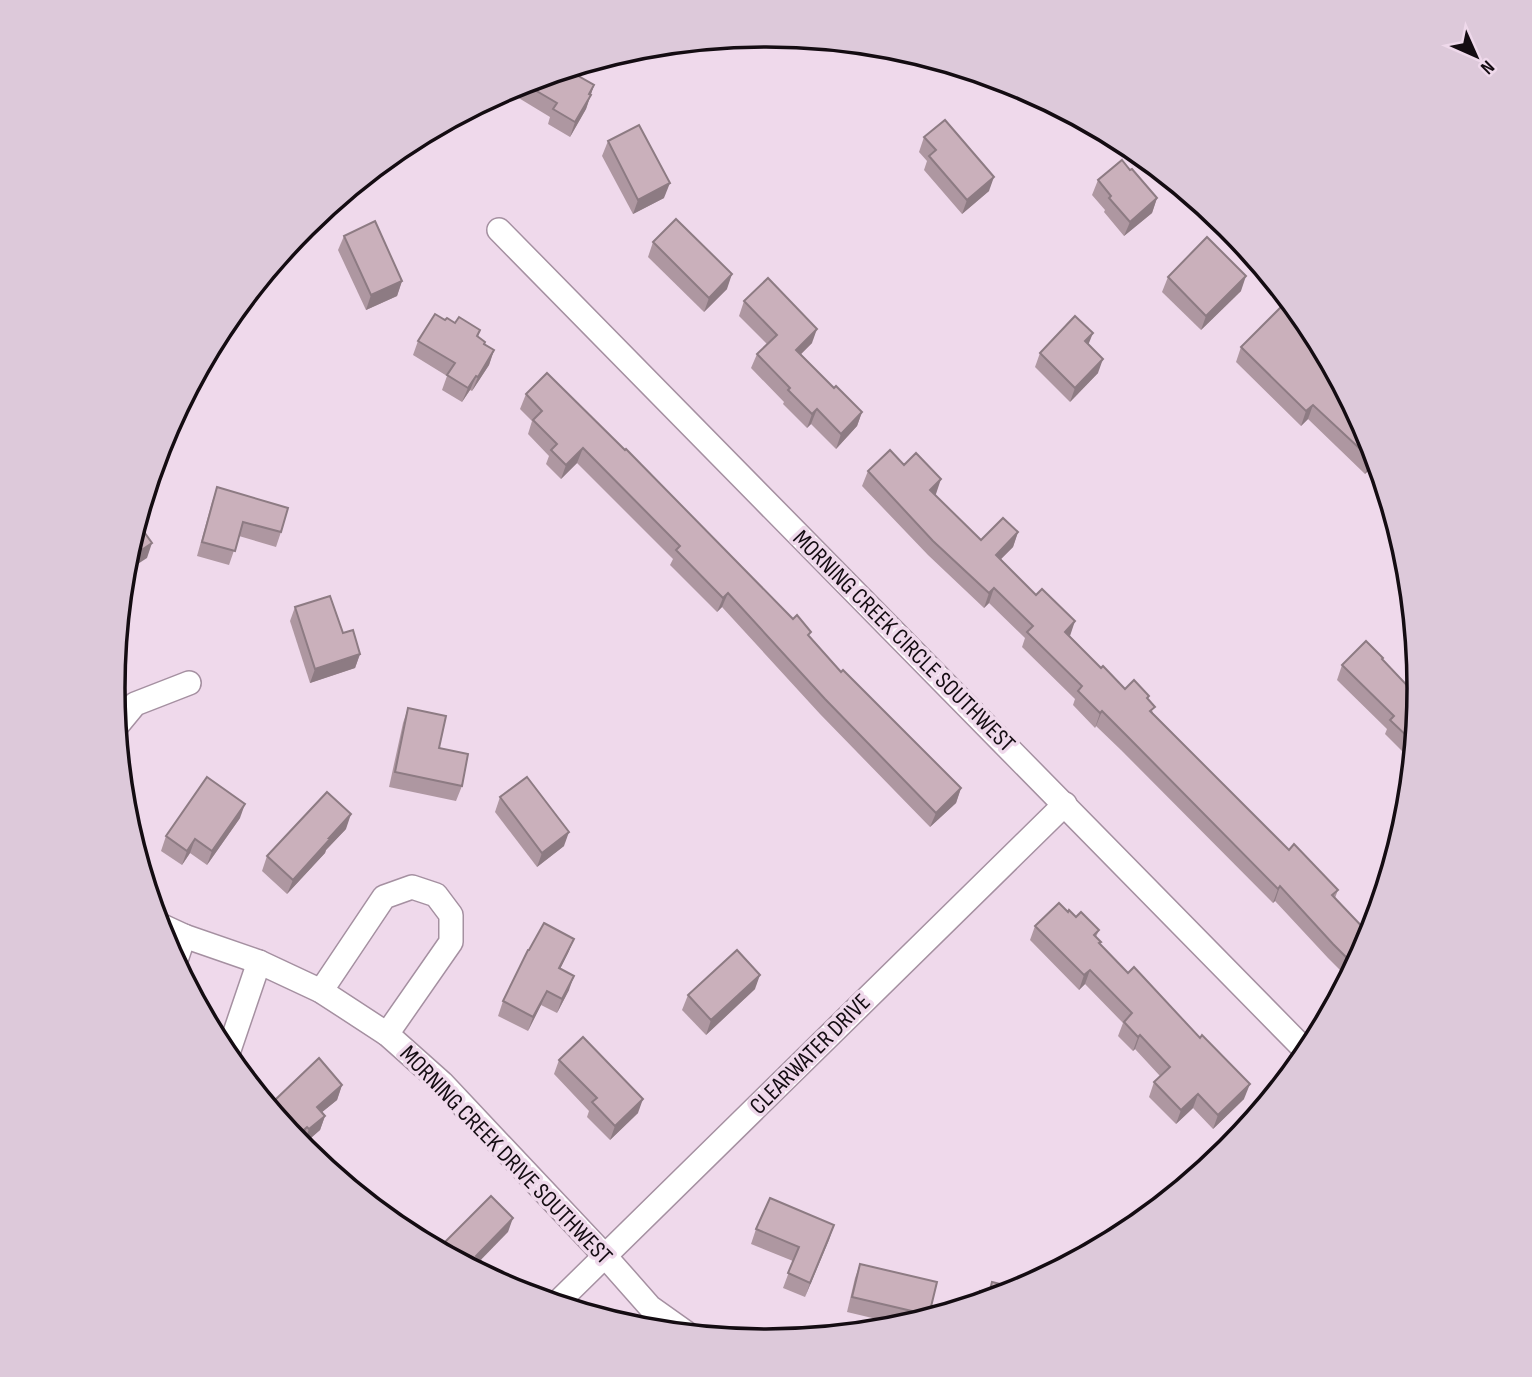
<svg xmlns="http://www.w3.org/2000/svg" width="1532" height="1377" viewBox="0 0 1532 1377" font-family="'Sofia Sans Condensed',sans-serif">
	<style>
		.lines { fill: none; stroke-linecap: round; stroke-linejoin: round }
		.minor-casing { stroke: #a590a1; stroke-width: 26 }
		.minor { stroke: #fff; stroke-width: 23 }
		.wall { fill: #ae97a1 }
		.shaded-wall { fill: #8d7b83 }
		.building { fill: #cab0bb; stroke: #8d7b83; stroke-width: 2 }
		.labels { text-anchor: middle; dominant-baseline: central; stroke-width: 7; stroke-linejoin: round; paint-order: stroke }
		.street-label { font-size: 24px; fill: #140c12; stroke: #efd9eb }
		.rim { fill: none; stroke: #140c12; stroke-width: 3.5 }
	</style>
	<rect width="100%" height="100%" fill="#efd9eb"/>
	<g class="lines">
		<g class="minor-casing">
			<g id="minor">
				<path d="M499,230L1308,1053"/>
				<path d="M116,727L135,704L189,683"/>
				<path d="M158,924L184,936L259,962L321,991L387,1034L442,1083L605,1256L650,1307L688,1334"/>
				<path d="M175,963L184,936"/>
				<path d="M321,991L384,897L412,887L436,895L451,915V942L387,1034"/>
				<path d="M227,1056L259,962"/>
				<path d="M556,1304L1065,804"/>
			</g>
		</g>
		<use href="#minor" class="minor"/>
	</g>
	<g class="wall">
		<path d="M566,69L594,85L586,109L570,137L548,124L550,117L507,91L516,85Z"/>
		<path d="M924,137L989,191L962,214L924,170L927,161L919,152Z"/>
		<path d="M608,141L664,198L633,214L602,156Z"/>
		<path d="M1130,170L1157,198L1152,213L1124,236L1104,212L1105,210L1092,195L1098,180Z"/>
		<path d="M344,236L402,281L397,296L366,310L338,250Z"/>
		<path d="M653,242L727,289L704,312L648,257Z"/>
		<path d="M1168,277L1241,291L1201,330L1162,292Z"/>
		<path d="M744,301L812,343L801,354L834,388L862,412L857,426L836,449L811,424L807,428L783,404L784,402L751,368L757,354L767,344L739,316Z"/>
		<path d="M455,323L480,330L478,337L484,344L494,350L489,365L472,391L470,390L462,402L442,390L447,376L413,355L418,341Z"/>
		<path d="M1316,338L1377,462L1365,474L1308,419L1301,426L1236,362L1241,347Z"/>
		<path d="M1040,353L1098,373L1070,402L1035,367Z"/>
		<path d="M526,394L810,637L841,672L961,788L956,803L930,827L820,714L722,607L717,612L670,565L673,559L577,463L561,479L546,464L549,456L528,434L532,421L520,409Z"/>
		<path d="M904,465L936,494L935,495L981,540L1018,532L1013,547L1001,559L1070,636L1101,668L1125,689L1149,696L1148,699L1153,713L1289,850L1338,890L1335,898L1370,939L1348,978L1328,958L1275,901L1273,903L1121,750L1096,726L1095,728L1073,705L1075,699L1022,647L1025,638L989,603L984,608L928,555L862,486L868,471Z"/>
		<path d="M217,487L281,532L276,547L239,536L229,565L197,556L212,502Z"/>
		<path d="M295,607L343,633L360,654L355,668L310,683L290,621Z"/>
		<path d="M1383,658L1382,660L1419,698L1412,761L1385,734L1387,729L1337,680L1342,665Z"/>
		<path d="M408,708L439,748L462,786L456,801L389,787L403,723Z"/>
		<path d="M500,797L564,846L537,867L495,812Z"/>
		<path d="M240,818L207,865L190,853L182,865L161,851L166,836Z"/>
		<path d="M346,829L326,850L325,853L287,894L262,871L267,856Z"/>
		<path d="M1068,912L1099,930L1096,937L1100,944L1244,1099L1213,1129L1193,1108L1176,1124L1149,1097L1154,1082L1160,1076L1135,1049L1133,1051L1118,1036L1123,1023L1085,984L1079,990L1030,940L1035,926Z"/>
		<path d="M574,939L568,953L560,969L569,990L557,1013L541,1005L528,1031L498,1016L503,1001L529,950Z"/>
		<path d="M755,989L706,1035L682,1010L688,995Z"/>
		<path d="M559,1060L638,1113L610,1140L587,1117L589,1111L554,1074Z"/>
		<path d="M342,1085L337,1100L322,1112L325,1116L320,1130L304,1144L301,1141L298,1144L271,1110L275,1100Z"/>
		<path d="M834,1225L805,1297L783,1288L793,1261L751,1244L756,1229Z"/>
		<path d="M860,1264L929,1315L928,1319L906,1326L847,1312L855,1278Z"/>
	</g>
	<g class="shaded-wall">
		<path d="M594,85L586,109L570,137L575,122Z"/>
		<path d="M994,177L989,191L962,214L967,200Z"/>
		<path d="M670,183L664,198L633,214L638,200Z"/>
		<path d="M1157,198L1152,213L1124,236L1130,222Z"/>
		<path d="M732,274L727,289L704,312L709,298Z"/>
		<path d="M1246,276L1241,291L1201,330L1206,316Z"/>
		<path d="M402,281L397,296L366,310L371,295Z"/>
		<path d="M817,329L812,343L791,364L796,350Z"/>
		<path d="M1093,333L1087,348L1085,341Z"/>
		<path d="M494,350L489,365L472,391L478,377Z"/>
		<path d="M1103,359L1098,373L1070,402L1075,388Z"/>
		<path d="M476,376L470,390L462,402L468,388Z"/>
		<path d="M1313,405L1308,419L1301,426L1306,411Z"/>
		<path d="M817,409L811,424L807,428L812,414Z"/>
		<path d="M862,412L857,426L836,449L841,434Z"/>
		<path d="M583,448L577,463L561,479L566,465Z"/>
		<path d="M1375,455L1377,462L1365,474L1371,459Z"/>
		<path d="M941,479L936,494L925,505L930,490Z"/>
		<path d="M1018,532L1013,547L991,569L996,555Z"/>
		<path d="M152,543L147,558L124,573L125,561Z"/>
		<path d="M994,588L989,603L984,608L989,593Z"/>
		<path d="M728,593L722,607L717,612L723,598Z"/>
		<path d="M1075,621L1070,636L1065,632Z"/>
		<path d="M360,654L355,668L310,683L315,669Z"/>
		<path d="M1102,711L1096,726L1095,728L1100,713Z"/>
		<path d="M961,788L956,803L930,827L936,813Z"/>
		<path d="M245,804L240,818L207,865L212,851Z"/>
		<path d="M351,814L346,829L326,850L325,853L287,894L293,880Z"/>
		<path d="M569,832L564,846L537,867L542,853Z"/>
		<path d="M195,839L190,853L182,865L187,851Z"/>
		<path d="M1280,886L1275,901L1273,903L1278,889Z"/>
		<path d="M574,939L568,953L553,983L559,968Z"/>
		<path d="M1090,970L1085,984L1079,990L1084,975Z"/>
		<path d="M760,975L755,989L706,1035L711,1020Z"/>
		<path d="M574,976L569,990L557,1013L562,999Z"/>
		<path d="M547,991L541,1005L528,1031L533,1017Z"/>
		<path d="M1140,1035L1135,1049L1133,1051L1138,1037Z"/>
		<path d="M1250,1084L1244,1099L1213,1129L1218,1115Z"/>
		<path d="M342,1085L337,1100L311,1121L317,1107Z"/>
		<path d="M1198,1094L1193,1108L1176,1124L1181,1110Z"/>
		<path d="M643,1099L638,1113L610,1140L615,1126Z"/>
		<path d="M325,1116L320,1130L304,1144L309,1129Z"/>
		<path d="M307,1127L301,1141L298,1144L295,1140L298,1135Z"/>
		<path d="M513,1218L508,1232L472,1269L476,1256Z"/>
		<path d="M834,1225L829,1240L805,1297L810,1283Z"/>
		<path d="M481,1261L477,1272L473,1269Z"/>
	</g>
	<g class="building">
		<path d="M566,69L594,85L589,94L591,95L575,122L553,109L557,103L523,83Z"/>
		<path d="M945,120L994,177L967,200L929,156L936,150L924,137Z"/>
		<path d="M639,125L670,183L638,200L608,141Z"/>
		<path d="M1122,160L1130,170L1132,169L1157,198L1130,222L1109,198L1111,196L1098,180Z"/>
		<path d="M676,219L732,274L709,298L653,242Z"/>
		<path d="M375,221L402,281L371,295L344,236Z"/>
		<path d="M1207,237L1246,276L1206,316L1168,277Z"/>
		<path d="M768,278L817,329L796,350L834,388L836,386L862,412L841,434L817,409L812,414L788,390L790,388L757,354L777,335L744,301Z"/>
		<path d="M1283,305L1316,338L1370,439L1375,455L1371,459L1313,405L1306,411L1241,347Z"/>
		<path d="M435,314L445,320L447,318L455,323L459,317L480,330L477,336L485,342L484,344L494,350L478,377L476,376L468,388L447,375L455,363L418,341Z"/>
		<path d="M1075,316L1093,333L1085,341L1103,359L1075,388L1040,353Z"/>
		<path d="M547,373L625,450L626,449L793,619L797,615L811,632L808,635L841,672L843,670L961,788L936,813L825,699L728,593L723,598L676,550L680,546L583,448L566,465L551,450L557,444L533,420L542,411L526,394Z"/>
		<path d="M890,450L904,465L916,453L941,479L930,490L981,540L1003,518L1018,532L996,555L1036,595L1042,589L1075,621L1065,632L1101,668L1103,666L1125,689L1134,680L1149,696L1147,698L1155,707L1150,711L1289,850L1294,844L1338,890L1332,895L1371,936L1355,966L1333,944L1280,886L1278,889L1126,735L1102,711L1100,713L1078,691L1082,686L1027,632L1033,626L994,588L989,593L933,541L868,471Z"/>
		<path d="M217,487L288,508L281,532L243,522L235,551L202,542Z"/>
		<path d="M137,522L152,543L125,561Z"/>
		<path d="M330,596L343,633L353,630L360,654L315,669L295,607Z"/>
		<path d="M1366,641L1383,658L1382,659L1419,698L1414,743L1390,720L1394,716L1342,665Z"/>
		<path d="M408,708L446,716L439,748L468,754L462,786L395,772Z"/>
		<path d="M207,777L245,804L212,851L195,839L187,851L166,836Z"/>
		<path d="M527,777L569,832L542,853L500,797Z"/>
		<path d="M327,792L351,814L329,838H331L293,880L267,856Z"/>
		<path d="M1059,903L1068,912L1069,910L1076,917L1081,912L1099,930L1094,935L1101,942L1099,943L1128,973L1134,967L1200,1038L1202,1035L1250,1084L1218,1115L1198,1094L1181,1110L1154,1082L1170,1067L1140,1035L1138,1037L1124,1022L1132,1013L1090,970L1084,975L1035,926Z"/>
		<path d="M544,923L574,939L559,968L574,976L562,999L547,991L533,1017L503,1001L528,950H529Z"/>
		<path d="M737,950L760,975L711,1020L688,995Z"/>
		<path d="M583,1037L643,1099L615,1126L592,1102L597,1098L559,1060Z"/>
		<path d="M319,1058L342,1085L317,1107L325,1116L309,1129L307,1127L298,1135L275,1108V1100Z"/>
		<path d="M491,1196L513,1218L476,1256L481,1261L473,1269L437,1250Z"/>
		<path d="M770,1198L834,1225L810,1283L788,1273L799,1247L756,1229Z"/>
		<path d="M860,1264L937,1282L929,1315L852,1297Z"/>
		<path d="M992,1282L1021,1289L1016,1292L976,1304L980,1291L989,1294Z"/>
	</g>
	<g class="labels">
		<g class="street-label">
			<text transform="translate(904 641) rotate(45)">MORNING CREEK CIRCLE SOUTHWEST</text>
			<text transform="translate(810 1054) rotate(-45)">CLEARWATER DRIVE</text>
			<text transform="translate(506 1155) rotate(46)">MORNING CREEK DRIVE SOUTHWEST</text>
		</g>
	</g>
	<path d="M0 0H1532V1377H0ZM125 688a641 641 0 1 1 1282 0a641 641 0 1 1-1282 0Z" fill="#ddc9da" fill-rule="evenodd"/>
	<path class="rim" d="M125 688a641 641 0 1 1 1282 0a641 641 0 1 1-1282 0Z"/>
	<g transform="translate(1476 56) rotate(135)" stroke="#efd9eb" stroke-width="5" paint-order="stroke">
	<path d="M0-5L12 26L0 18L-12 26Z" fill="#140c12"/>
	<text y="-10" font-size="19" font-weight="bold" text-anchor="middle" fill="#140c12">N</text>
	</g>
</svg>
